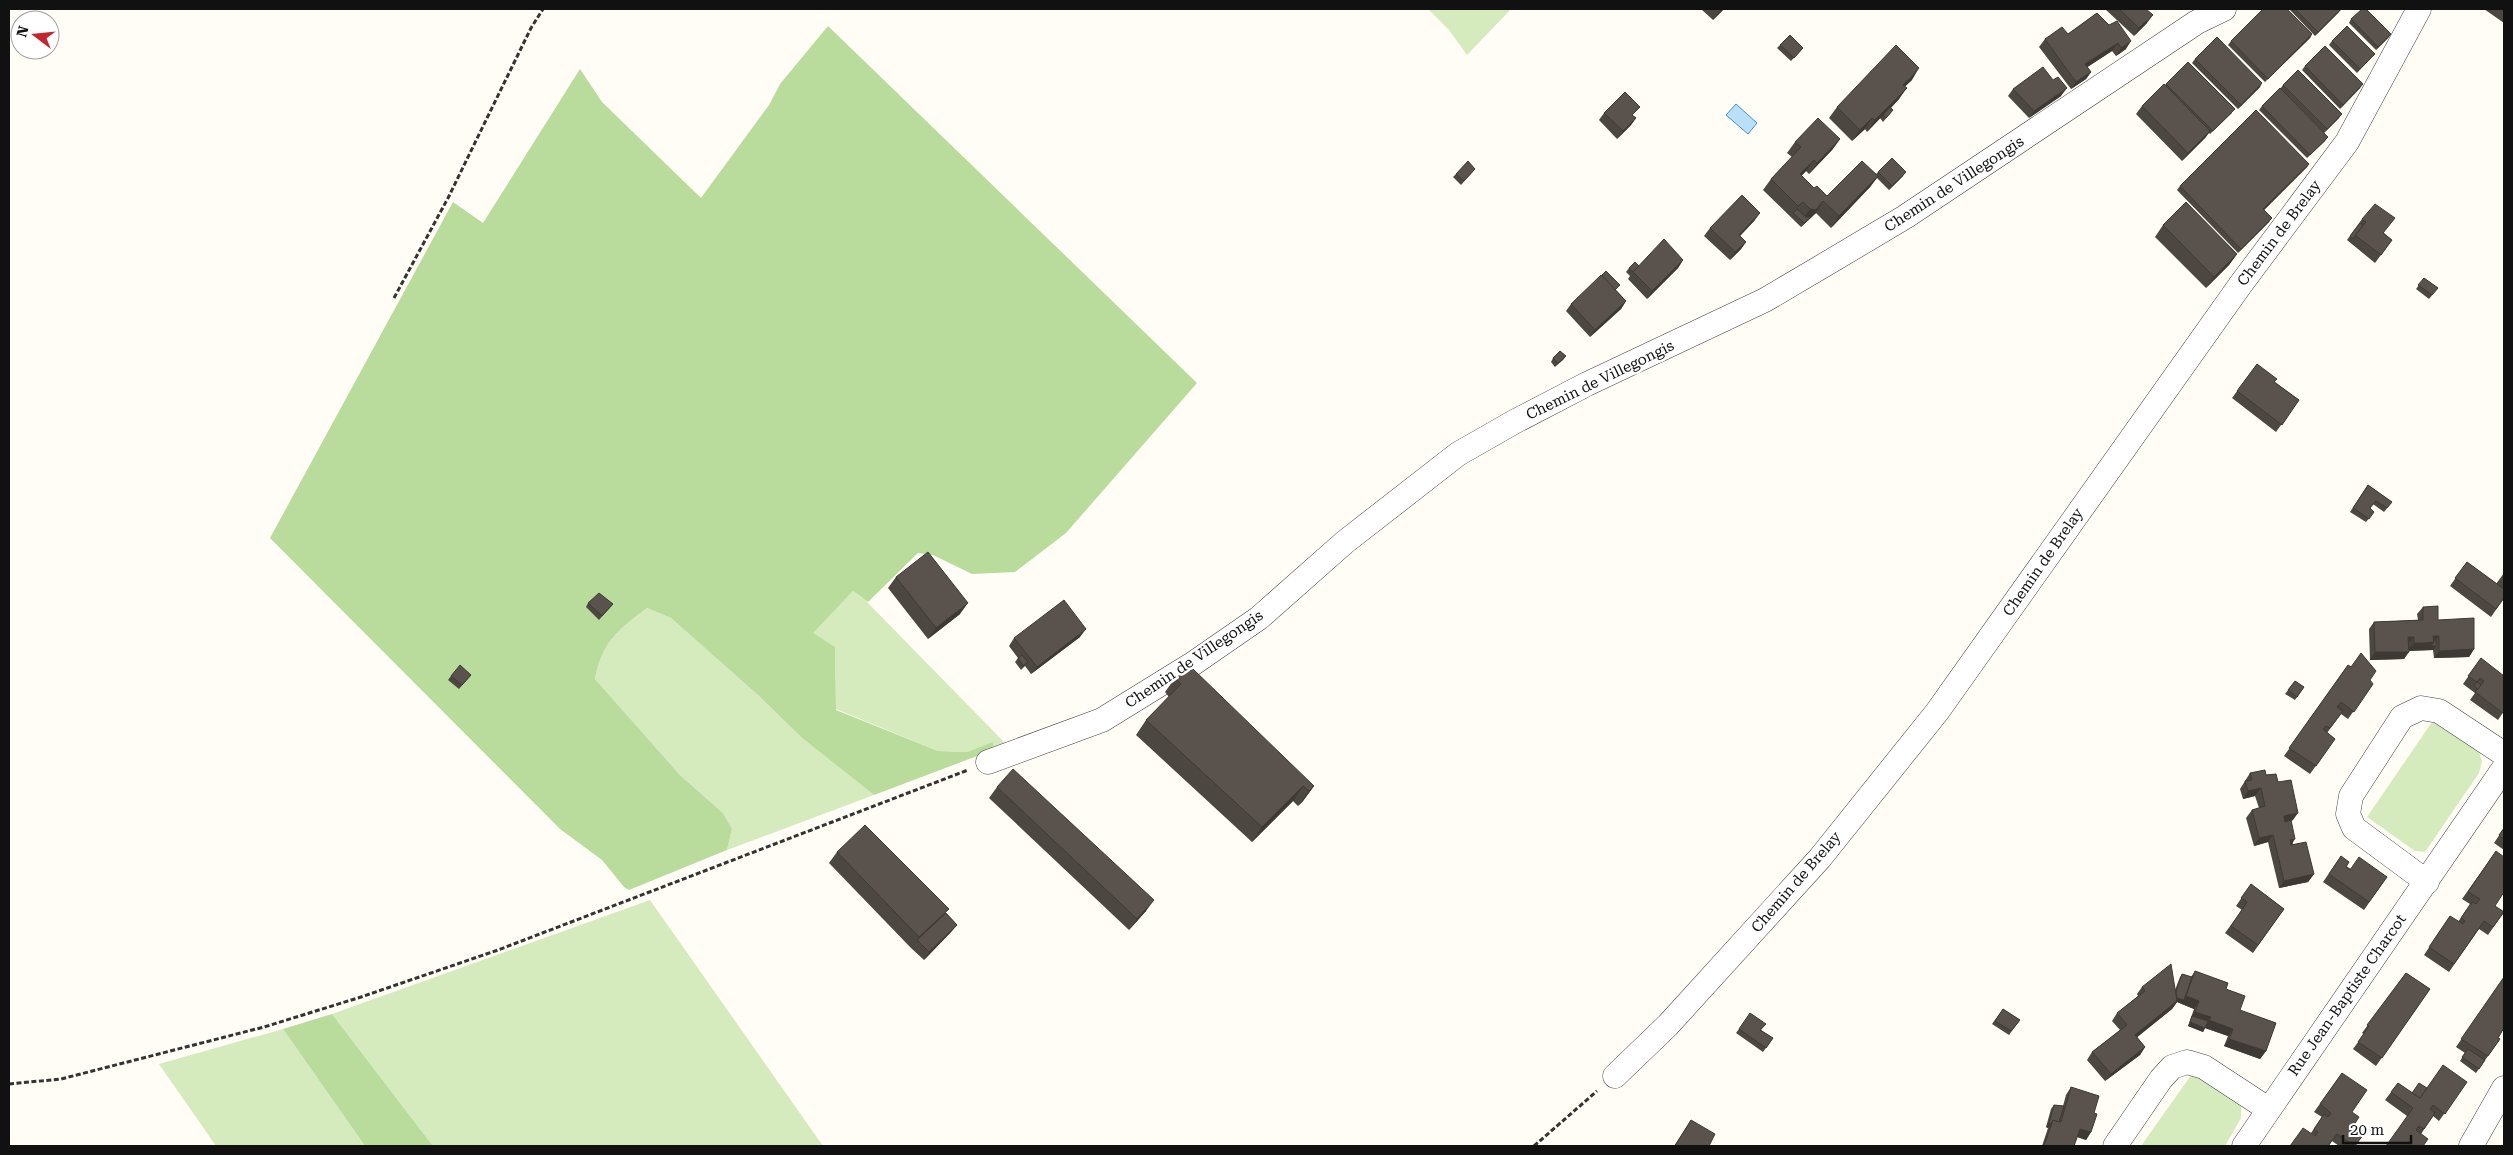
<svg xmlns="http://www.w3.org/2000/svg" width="2513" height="1155" viewBox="0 0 2513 1155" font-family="'Roboto Serif',serif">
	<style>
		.green { fill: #d5ebbd }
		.forest { fill: #b9dc9c }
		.water { fill: #b9e0f7; stroke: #3f96cf }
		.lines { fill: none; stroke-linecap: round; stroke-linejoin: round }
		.minor-casing { stroke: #444; stroke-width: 25 }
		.path { stroke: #333; stroke-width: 3; stroke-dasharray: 5 2.5; stroke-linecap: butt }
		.minor { stroke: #fff; stroke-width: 24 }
		.wall { fill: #4d4742 }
		.shaded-wall { fill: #3f3936 }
		.building { fill: #5a524d; stroke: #3f3936 }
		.labels { text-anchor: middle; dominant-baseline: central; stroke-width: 5; stroke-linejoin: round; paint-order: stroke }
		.street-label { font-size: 15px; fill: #111; stroke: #fff }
	</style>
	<rect width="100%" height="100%" fill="#fffdf5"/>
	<g class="green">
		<path d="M1428,9H1511L1467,55L1449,30Z"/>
		<path d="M853,591L866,601L1007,745L993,750L992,743L967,752L938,751L836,709L835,648L812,633Z"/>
		<path d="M647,608L671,618L759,696L802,738L874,795L727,850L732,829L723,813L680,775L595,679C602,642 618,630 647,608Z"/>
		<path d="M2432,722L2478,749L2482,761L2479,773L2425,852L2415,851L2367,817Z"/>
		<path d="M650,900L823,1146H433L332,1014Z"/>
		<path d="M283,1029L365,1146H216L159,1064Z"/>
		<path d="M2194,1071L2241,1102V1118L2225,1146H2141Z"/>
	</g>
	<g class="forest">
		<path d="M828,26L1197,383L1066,533L1015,572L972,574L933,555L918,553L868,602L853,591L813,633L835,647L836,710L938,751L967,752L993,742V750L874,795L802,738L759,696L671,618L647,608C618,630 602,642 595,679L680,775L723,813L732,829L727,850L629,890L624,887L602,860L560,829L270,538L453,202L483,223L580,69L602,102L701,198L769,105L780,84Z"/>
		<path d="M332,1014L433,1146H365L283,1029Z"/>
	</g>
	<path class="water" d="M1736,104L1757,123L1748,134L1726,115Z"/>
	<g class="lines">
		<g class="minor-casing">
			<g id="minor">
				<path d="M988,762L1102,720L1191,665L1259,618L1345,542L1458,454L1514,422L1587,384L1765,300L1821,267L1905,217L2197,22L2224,9"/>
				<path d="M2427,882L2354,828L2348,814L2351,796L2402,717L2421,708L2439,711L2504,754"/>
				<path d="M1615,1076L1668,1025L1820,858L1937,712L2241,284L2347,142L2419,9"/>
				<path d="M2115,1146L2161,1079L2172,1067L2187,1062L2204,1067L2268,1109"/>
				<path d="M2244,1146L2504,768"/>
				<path d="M2471,1146L2504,1088"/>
			</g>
		</g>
		<g class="path">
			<path d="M394,298L448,198L531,28L543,9"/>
			<path d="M9,1084L61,1079L264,1027L361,997L498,950L968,770"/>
			<path d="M1534,1146L1597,1091"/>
		</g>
		<use href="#minor" class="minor"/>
	</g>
	<g class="wall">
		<path d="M1701,9H1724L1713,20Z"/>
		<path d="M2105,9H2146L2147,23L2134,36Z"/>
		<path d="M2289,9H2342L2315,36Z"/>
		<path d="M2484,9H2504V23Z"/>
		<path d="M2097,13L2126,49L2116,56L2112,51L2087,67L2091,72L2086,79L2071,89L2039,47L2045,39L2068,34Z"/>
		<path d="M2351,19L2391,34L2388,38L2376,50L2349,23Z"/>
		<path d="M2312,34L2310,38L2265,82L2228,45L2231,41Z"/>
		<path d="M2332,41L2372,57L2357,73L2329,45Z"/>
		<path d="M1780,45L1803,48L1791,61L1777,48Z"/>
		<path d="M2195,59L2260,87L2238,109L2192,63Z"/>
		<path d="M2305,66L2360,88L2340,109L2302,70Z"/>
		<path d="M1912,80L1905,86L1899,99L1891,108L1893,110L1883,122L1880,118L1867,132L1865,129L1852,141L1829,118L1837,107Z"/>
		<path d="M2166,84L2232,113L2210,134L2209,133L2205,138L2182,161L2136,114L2142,106Z"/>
		<path d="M2283,85L2339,118L2324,133L2280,89Z"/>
		<path d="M2013,89L2061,96L2029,118L2008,96Z"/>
		<path d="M2262,106L2325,141L2307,158L2259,110Z"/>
		<path d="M1604,113L1634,116L1636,118L1631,125L1617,139L1599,120Z"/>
		<path d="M1840,139L1832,150L1809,174L1806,171L1801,176L1814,188L1827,196L1876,174L1878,172L1903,176L1889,190L1877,178L1870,187L1831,228L1816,213L1801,227L1763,190L1771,179L1792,157L1787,153L1795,142Z"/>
		<path d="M2309,164L2307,167L2264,210L2269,222L2238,253L2177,190L2180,186Z"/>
		<path d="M1475,169L1461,185L1453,177L1456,174Z"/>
		<path d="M2362,219L2384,233L2392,240L2375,263L2347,240Z"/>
		<path d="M1755,220L1740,236L1746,242L1741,249L1730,260L1704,236L1710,228Z"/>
		<path d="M2163,225L2237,254L2229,265L2206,288L2155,237Z"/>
		<path d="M1683,260L1678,268L1647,299L1628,279L1630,276L1626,272L1629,268L1639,266Z"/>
		<path d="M2424,278L2438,288L2429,299L2416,289Z"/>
		<path d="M1616,290L1626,301L1621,309L1590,337L1566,311L1571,304Z"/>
		<path d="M1566,356L1563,360L1555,367L1551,362L1553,358Z"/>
		<path d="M2257,364L2275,382L2299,400L2276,432L2232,398Z"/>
		<path d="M2368,485L2392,502L2384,512L2373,504L2370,508L2374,512L2366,522L2350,512Z"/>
		<path d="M2467,562L2496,584L2504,573V598L2491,617L2450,586Z"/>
		<path d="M896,577L960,614L928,639L888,588Z"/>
		<path d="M588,603L613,604L599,620L586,607Z"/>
		<path d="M2423,607L2474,649L2469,657L2434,658L2433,650L2409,651L2404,659L2370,660L2369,629L2374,622L2418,620L2417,614Z"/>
		<path d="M1080,637L1031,674L1025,666L1021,670L1015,662L1018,658L1009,646L1014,638Z"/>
		<path d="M2481,658L2504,711L2498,720L2470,700L2475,693L2463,684Z"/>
		<path d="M2348,665L2373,684L2348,719L2341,714L2327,733L2335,739L2310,774L2284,756Z"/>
		<path d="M471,675L459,689L448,680L451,676Z"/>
		<path d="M1175,678L1314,786L1303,801L1298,806L1293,801L1252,842L1136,735L1146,720L1169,697L1165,692Z"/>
		<path d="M2295,681L2304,687L2295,700L2285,694Z"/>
		<path d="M2250,773L2266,775L2278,782L2293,820L2291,821L2293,845L2314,874L2308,882L2279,888L2268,842L2254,846L2246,818L2252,810L2259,808L2255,796L2243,799L2240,789Z"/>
		<path d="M997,787L1146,911L1129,930L989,798Z"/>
		<path d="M2504,828V850L2494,843Z"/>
		<path d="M2496,851L2495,906L2504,912L2488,935L2479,929L2449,972L2424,955L2450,916L2458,922L2470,904L2462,899Z"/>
		<path d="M837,852L946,913L957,925L951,932L924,960L911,948L829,863Z"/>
		<path d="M2341,856L2346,866L2351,869L2387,877L2364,910L2323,882Z"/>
		<path d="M2251,884L2284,909L2253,953L2225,933L2242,910L2236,906Z"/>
		<path d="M2195,971L2226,989L2266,1051L2260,1059L2224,1046L2228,1036L2205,1028L2203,1032L2188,1026L2194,1009L2177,1002L2172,1009L2137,1037L2145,1047L2140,1055L2105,1081L2087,1060L2092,1052L2120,1030L2112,1021L2117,1013L2138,996L2137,994L2142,987L2175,990L2180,977L2182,974L2191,977Z"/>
		<path d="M2406,973L2430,989L2376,1066L2353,1049L2364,1034L2362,1033Z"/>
		<path d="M2504,977L2498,1038L2500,1039L2476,1073L2460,1061L2465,1053L2456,1047Z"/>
		<path d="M2003,1009L2020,1020L2009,1035L1992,1024Z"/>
		<path d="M1766,1024L1761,1030L1773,1038L1763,1052L1736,1033L1739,1029Z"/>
		<path d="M2342,1073L2352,1112V1128L2355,1146H2339L2332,1141L2328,1146L2311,1133L2322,1117L2314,1112Z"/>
		<path d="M2467,1082L2439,1121L2433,1116L2421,1134L2423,1146L2407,1116L2385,1100L2398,1083L2412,1093L2427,1088Z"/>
		<path d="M2071,1087L2094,1113L2091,1132L2086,1140L2077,1137L2074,1146H2042L2048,1128L2046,1127L2051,1109L2054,1105L2063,1106L2066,1095Z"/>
		<path d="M1691,1120L1709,1146H1674Z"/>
	</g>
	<g class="shaded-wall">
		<path d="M1721,9H1724L1713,20Z"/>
		<path d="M2340,10L2338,13L2315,36L2318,32Z"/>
		<path d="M2153,15L2147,23L2134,36L2139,28Z"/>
		<path d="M2312,34L2310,38L2265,82L2268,79Z"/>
		<path d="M2391,34L2388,38L2376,50L2378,47Z"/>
		<path d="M2131,41L2126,49L2116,56L2121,48Z"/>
		<path d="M2118,43L2112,51L2080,72L2085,64Z"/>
		<path d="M1919,68L1912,80L1895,96L1903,85Z"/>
		<path d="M2091,72L2086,79L2071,89L2076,82Z"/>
		<path d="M2262,83L2260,87L2238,109L2241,105Z"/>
		<path d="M2363,84L2360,88L2340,109L2343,105Z"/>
		<path d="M1907,88L1899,99L1867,132L1875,120Z"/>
		<path d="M2067,88L2061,96L2029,118L2034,111Z"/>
		<path d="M2342,114L2339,118L2324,133L2327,129Z"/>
		<path d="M1636,118L1631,125L1617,139L1623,131Z"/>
		<path d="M1872,118L1865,129L1852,141L1860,130Z"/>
		<path d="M2210,131L2205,138L2182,161L2188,153Z"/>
		<path d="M2328,137L2325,141L2307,158Z"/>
		<path d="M1840,139L1832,150L1809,174L1817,163Z"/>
		<path d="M1814,160L1806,171L1792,186L1800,174Z"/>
		<path d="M2309,164L2307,167L2261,213L2263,209Z"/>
		<path d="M1906,172L1903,176L1889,190L1892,186Z"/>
		<path d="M1878,176L1870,187L1831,228L1839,216Z"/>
		<path d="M1823,201L1816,213L1801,227L1804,223L1802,220L1810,209Z"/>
		<path d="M1760,213L1755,220L1734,242L1739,235Z"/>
		<path d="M2272,218L2269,222L2238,253L2241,249Z"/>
		<path d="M1746,242L1741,249L1730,260L1735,252Z"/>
		<path d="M2237,254L2229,265L2206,288L2214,277Z"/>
		<path d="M1683,260L1678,268L1647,299L1652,291Z"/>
		<path d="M1626,301L1621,309L1590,337L1595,330Z"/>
		<path d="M968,603L960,614L928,639L936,628Z"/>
		<path d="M1086,629L1080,637L1031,674L1037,667Z"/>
		<path d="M2433,636H2439L2431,646H2436L2433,650L2403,651L2406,647H2411L2414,643Z"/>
		<path d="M2408,637H2414L2408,645Z"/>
		<path d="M2474,649L2469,657L2434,658L2439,651Z"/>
		<path d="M2375,652H2409L2404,659L2370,660Z"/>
		<path d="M1303,786L1293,801L1252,842L1262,827Z"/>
		<path d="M1314,786L1303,801L1298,806L1309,791Z"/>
		<path d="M2261,788L2255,796L2243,799L2248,791Z"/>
		<path d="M2298,813L2293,820L2282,823L2284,816Z"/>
		<path d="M2273,835L2268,842L2254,846L2259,838Z"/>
		<path d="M2295,839L2290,847V840Z"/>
		<path d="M2314,874L2308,882L2279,888L2284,881Z"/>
		<path d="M1154,900L1146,911L1129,930L1137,919Z"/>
		<path d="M957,925L951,932L924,960L929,952Z"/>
		<path d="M2186,996L2199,1001L2194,1009L2177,1002L2172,1009L2130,1043L2135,1035L2174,997L2184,1000Z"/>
		<path d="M2195,1012L2211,1017L2205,1025L2192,1016Z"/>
		<path d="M2209,1020L2233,1029L2228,1036L2205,1028L2203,1032L2188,1026L2190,1022L2204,1027Z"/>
		<path d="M2229,1039L2266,1051L2260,1059L2224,1046Z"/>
		<path d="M2145,1047L2140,1055L2105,1081L2111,1074Z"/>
		<path d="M2049,1123L2051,1124L2048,1128L2046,1127Z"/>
		<path d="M2080,1129L2091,1132L2086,1140L2075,1136Z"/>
	</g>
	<g class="building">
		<path d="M2119,9H2146L2153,15L2139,28Z"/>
		<path d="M2263,9H2287L2312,34L2268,79L2231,41Z"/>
		<path d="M2295,9H2339L2340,10L2318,32Z"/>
		<path d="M2362,9H2366L2391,34L2378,47L2351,19Z"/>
		<path d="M2097,13L2109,25L2117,21L2131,41L2121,48L2118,43L2085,64L2091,72L2076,82L2045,39L2062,27L2068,34Z"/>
		<path d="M2347,26L2375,54L2360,69L2332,41Z"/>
		<path d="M1790,35L1803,48L1794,58L1780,45Z"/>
		<path d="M2217,37L2262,83L2241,105L2195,59Z"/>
		<path d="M1896,45L1919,68L1903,85L1907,88L1875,120L1872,118L1860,130L1837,107Z"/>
		<path d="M2325,46L2363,84L2343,105L2305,66Z"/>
		<path d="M2188,62L2235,109L2213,131L2166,84Z"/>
		<path d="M2043,67L2053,80L2058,77L2067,88L2034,111L2013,89Z"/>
		<path d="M2298,70L2342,114L2327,129L2283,85Z"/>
		<path d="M2164,84L2210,131L2188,153L2142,106Z"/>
		<path d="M2280,88L2328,137L2310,155L2262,106Z"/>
		<path d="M1625,92L1640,107L1632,115L1636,118L1623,131L1604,113Z"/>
		<path d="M1890,107L1893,110L1886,118L1883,115Z"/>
		<path d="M2256,110L2309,164L2263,209L2272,218L2241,249L2180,186Z"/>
		<path d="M1818,118L1840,139L1817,163L1814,160L1800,174L1814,188L1817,186L1827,196L1862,161L1878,176L1839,216L1823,201L1816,210L1810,209L1803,202L1798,206L1771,179L1801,147L1795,142Z"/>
		<path d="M1892,158L1906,172L1892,186L1878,172Z"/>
		<path d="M1468,161L1475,169L1464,181L1456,174Z"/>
		<path d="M1742,195L1760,213L1739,235L1746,242L1735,252L1710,228Z"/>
		<path d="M2186,202L2237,254L2214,277L2163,225Z"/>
		<path d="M2375,204L2395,218L2383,233L2392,240L2381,255L2355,235L2366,222L2362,219Z"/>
		<path d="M1797,209L1806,217H1811L1804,223L1793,213Z"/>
		<path d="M2360,223L2363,225L2353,239L2350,236Z"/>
		<path d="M1664,239L1683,260L1652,291L1633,272Z"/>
		<path d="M1635,262L1639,266L1633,272L1629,268Z"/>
		<path d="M1606,271L1620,285L1615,290L1602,275Z"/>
		<path d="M1601,275L1626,301L1595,330L1571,304Z"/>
		<path d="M2424,278L2438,288L2432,295L2418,285Z"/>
		<path d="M1560,351L1566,356L1558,363L1553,358Z"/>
		<path d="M2257,364L2277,379L2274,382L2299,400L2282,425L2237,391Z"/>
		<path d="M2368,485L2392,502L2387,508L2376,501L2370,508L2374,512L2369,519L2353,508Z"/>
		<path d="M928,552L968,603L936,628L896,577Z"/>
		<path d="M2467,562L2504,589V598L2496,609L2455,578Z"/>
		<path d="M599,593L613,604L602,616L588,603Z"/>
		<path d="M1064,600L1086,629L1037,667L1014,638Z"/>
		<path d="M2438,606V620L2474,618V649L2439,651V636H2433L2434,642L2424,643H2414V637H2408L2409,652H2375L2374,622L2423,620V607Z"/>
		<path d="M2434,640H2436V646H2431L2434,642Z"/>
		<rect x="2409" y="641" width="2" height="6"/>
		<path d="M2361,653L2376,671L2370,680L2373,684L2354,712L2341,702L2337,707L2343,711L2330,728L2326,726L2323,729L2335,739L2316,766L2289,748L2348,665L2351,667Z"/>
		<path d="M1022,655L1028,662L1023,666L1018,658Z"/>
		<path d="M2481,658L2504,676V711L2503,713L2475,692L2484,681L2480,678L2477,682L2468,676Z"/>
		<path d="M460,665L471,675L462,685L451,676Z"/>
		<path d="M1192,668L1314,786L1309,791L1303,786L1262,827L1146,720L1181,684L1175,678Z"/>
		<path d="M2295,681L2304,687L2297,697L2288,690Z"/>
		<path d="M2477,682L2481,685L2478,689L2474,686Z"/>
		<path d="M2338,706L2343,710V711L2337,707Z"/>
		<path d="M1013,769L1154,900L1137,919L997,787Z"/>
		<path d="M2265,770L2266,775L2276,774L2278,782L2291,780L2298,813L2284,816L2285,822L2291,820L2295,839L2290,840L2291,845L2306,842L2314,874L2284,881L2273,835L2259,838L2252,810L2265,806L2261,788L2248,791L2245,781L2252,780L2250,773Z"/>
		<path d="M865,825L949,909L919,937L837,852Z"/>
		<path d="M2504,828V839L2499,835Z"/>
		<path d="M2496,851L2504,857V892L2495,906L2504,912L2493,927L2484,921L2454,964L2429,947L2450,916L2463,924L2465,921L2461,918L2472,902L2476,904L2480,899L2468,892Z"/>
		<path d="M2341,856L2349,862L2346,867L2350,870L2359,857L2387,877L2369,902L2329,874Z"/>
		<path d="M2251,884L2284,909L2258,945L2231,926L2247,902L2241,898Z"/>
		<path d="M946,913L957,925L929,952L917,940Z"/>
		<path d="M2171,964L2177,1001L2135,1035L2145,1047L2111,1074L2092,1052L2127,1025L2117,1013L2145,991L2142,987Z"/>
		<path d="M2195,971L2228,983L2226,989L2245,996L2240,1010L2276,1023L2266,1051L2229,1039L2233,1029L2209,1020L2211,1017L2195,1012L2199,1001L2186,996Z"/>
		<path d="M2406,973L2430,989L2382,1058L2358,1042L2369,1026L2367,1025Z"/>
		<path d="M2182,974L2192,977L2184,1000L2177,998L2176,992Z"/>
		<path d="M2504,977V1028L2498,1038L2500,1039L2488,1056L2461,1039Z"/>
		<path d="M2003,1009L2020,1020L2011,1031L1995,1021Z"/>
		<path d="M1750,1013L1766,1024L1760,1030L1773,1038L1766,1048L1739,1029Z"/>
		<path d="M2192,1016L2208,1021L2205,1028L2190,1022Z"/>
		<path d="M2468,1049L2485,1060L2479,1069L2462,1057Z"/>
		<path d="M2443,1065L2467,1082L2445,1114L2433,1105L2430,1109L2435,1113L2424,1129L2419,1126L2416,1130L2428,1139L2423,1146H2386L2413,1108L2391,1092L2398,1083L2420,1098Z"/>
		<path d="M2342,1073L2367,1090L2352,1112L2359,1117L2352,1128L2363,1135L2355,1146L2337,1134L2328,1146H2290L2303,1128L2315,1136L2318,1132L2314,1129L2324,1114L2328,1117L2331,1113L2320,1104Z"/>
		<path d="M2419,1083L2427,1088L2420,1098L2412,1093Z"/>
		<path d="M2071,1087L2099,1096L2094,1113L2097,1114L2091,1132L2080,1129L2074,1146H2044L2053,1120L2061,1122Z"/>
		<path d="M2054,1105L2064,1106L2059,1122L2053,1120L2051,1124L2049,1123Z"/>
		<path d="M1691,1120L1715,1134L1709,1146H1675Z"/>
	</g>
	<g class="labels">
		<g class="street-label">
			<text transform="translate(1954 184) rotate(-33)">Chemin de Villegongis</text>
			<text transform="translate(2279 233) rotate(-53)">Chemin de Brelay</text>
			<text transform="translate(1600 380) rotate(-26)">Chemin de Villegongis</text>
			<text transform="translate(2043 562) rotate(-55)">Chemin de Brelay</text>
			<text transform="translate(1194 659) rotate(-34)">Chemin de Villegongis</text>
			<text transform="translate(1796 882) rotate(-49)">Chemin de Brelay</text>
			<text transform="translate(2347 995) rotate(-55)">Rue Jean-Baptiste Charcot</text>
		</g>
	</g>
	<rect width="2513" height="1155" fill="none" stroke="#111111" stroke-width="20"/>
	<g transform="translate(35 35) rotate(286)"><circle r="24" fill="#ffffff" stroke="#a0a0a0"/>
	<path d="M0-4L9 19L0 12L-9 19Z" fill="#c4262e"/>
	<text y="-8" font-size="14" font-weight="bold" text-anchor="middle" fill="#111111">N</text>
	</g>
	<path d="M2343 1135v8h68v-8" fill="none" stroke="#111111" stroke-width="2.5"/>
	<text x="2350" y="1135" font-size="15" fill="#111111" stroke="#ffffff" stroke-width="4" paint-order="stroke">20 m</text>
</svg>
